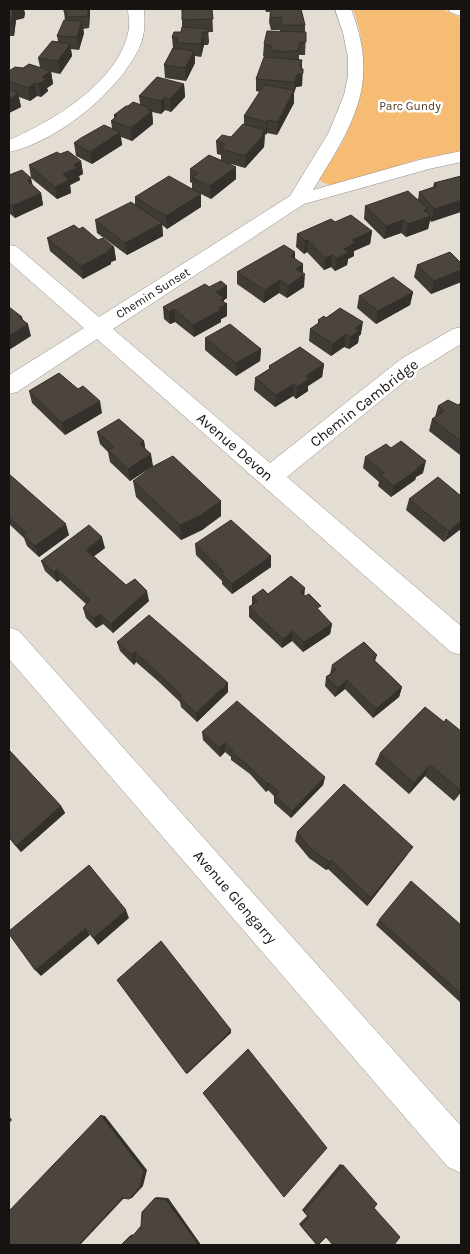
<svg xmlns="http://www.w3.org/2000/svg" width="470" height="1254" viewBox="0 0 470 1254" font-family="Karla,sans-serif">
	<style>
		.green { fill: #f7bc74 }
		.lines { fill: none; stroke-linecap: round; stroke-linejoin: round }
		.minor-casing { stroke: #958e86; stroke-width: 1 }
		.minor { fill: #fff; fill-rule: evenodd }
		.wall { fill: #403b35 }
		.shaded-wall { fill: #34302b }
		.building { fill: #4b453e; stroke: #34302b }
		.labels { text-anchor: middle; dominant-baseline: central; stroke-width: 5; stroke-linejoin: round; paint-order: stroke }
		.far-park-label { font-size: 12px; fill: #543a1a; stroke: #fff }
		.far-street-label { font-size: 12px; fill: #161310; stroke: #fff }
		.street-label { font-size: 15px; fill: #161310; stroke: #fff }
	</style>
	<rect width="100%" height="100%" fill="#e4ddd4"/>
	<path class="green" d="M353,9H442L461,18V151L419,159L340,184C332,185 325,186 319,179C326,167 335,156 342,143C347,135 350,124 353,114C366,76 367,47 353,9Z"/>
	<g class="lines">
		<g class="minor-casing">
			<g id="minor">
				<path d="M128,9H144C145,22 145,34 140,46C120,91 57,142 9,152V140C53,121 121,81 129,28C130,22 128,15 128,9Z"/>
				<path d="M335,9H351C381,86 352,125 313,190L419,160L461,151V162L429,169L304,204L113,329L270,463L401,359L453,329L461,327V344L417,371L287,477L461,626V655L451,652L97,339L17,392L9,394V375L84,328L9,262V245L16,246L99,317L290,196L329,132L344,95L348,76V57L343,33Z"/>
				<path d="M448,9H461V16L450,12Z"/>
				<path d="M9,627L19,631L461,1126V1173L448,1167L9,659Z"/>
			</g>
		</g>
		<use href="#minor" class="minor"/>
	</g>
	<g class="wall">
		<path d="M9,9L25,13L24,18L16,20L14,36H9Z"/>
		<path d="M183,9H212L213,32H208V45H204L201,57L195,56V63L186,81L165,78L164,65L173,48L172,37L181,32L182,27V10H184Z"/>
		<path d="M265,9H301L305,25V32H306L305,55H299V60H302V86L296,87L294,93V103L277,135L267,133L266,135L265,134L264,147L245,168L231,164L236,179L211,199L199,193L201,207L167,229L162,225L163,236L127,255L97,233L95,220L135,206V197L192,190V183L190,182V169L221,160V155L217,154L216,141L231,137L244,125V116L260,92L256,91V79L265,57L263,56L264,44L280,31V30H271L269,22L270,11L266,12Z"/>
		<path d="M64,12H90L89,28L83,29L84,33L79,50L71,49L72,56L60,74L51,72L53,84L47,88L48,91L41,97L37,96L30,101L19,97L21,107L9,113V71L23,68L40,67L38,58L58,41L57,36L65,20Z"/>
		<path d="M184,84L185,97L171,112L165,110L161,114L152,112L153,124L132,141L121,137L122,145L92,164L76,156L74,143L112,128L111,121L114,119V115L128,106L140,104L139,96Z"/>
		<path d="M60,154L81,161L83,174L79,176L80,180L70,185L71,193L57,199L31,178L29,165Z"/>
		<path d="M9,175L32,185L41,193L43,205L15,218L9,213Z"/>
		<path d="M461,176L431,222L430,220L428,229L406,237L401,233L384,239L364,219L365,206L418,200L419,192L433,187L434,183Z"/>
		<path d="M335,222L372,231L370,244L354,251V256L348,259L347,265L335,271L331,267L324,270L307,252L304,254L296,247L297,234Z"/>
		<path d="M79,229L98,240L114,247L116,260L111,262V264L83,279L50,251L47,238Z"/>
		<path d="M295,252V258L303,273L304,287L287,298L279,293L264,303L237,284V272Z"/>
		<path d="M461,263V282L431,294L414,277L417,265Z"/>
		<path d="M227,286V298L224,300V302L227,304V316L221,319V322L194,337L175,322L170,324L164,319L163,307L209,287Z"/>
		<path d="M413,292L410,305L376,324L357,308L359,296Z"/>
		<path d="M318,320L361,334L359,336L358,343L349,349L344,347L331,356L309,341L310,329L318,324Z"/>
		<path d="M205,338L261,349L260,361L236,376L205,350Z"/>
		<path d="M324,364L322,377L308,386V391L296,399L293,396L275,407L254,390L255,378L269,369V366Z"/>
		<path d="M29,391L102,413L65,435L32,403Z"/>
		<path d="M461,403V454L460,455L429,431L432,419L435,417L438,406L458,405Z"/>
		<path d="M97,432L144,441L145,449L153,466L130,481L110,462L108,452L100,444Z"/>
		<path d="M365,457L423,473L416,477L415,480L391,497L378,486L379,482L363,468Z"/>
		<path d="M9,474L69,535L39,557L27,546L24,538L9,524Z"/>
		<path d="M133,481L221,516L202,530L181,540L136,497Z"/>
		<path d="M461,496L444,542L406,510L409,499Z"/>
		<path d="M195,544L271,556V567L232,594L222,584V581L196,555Z"/>
		<path d="M105,548L94,556L126,585L149,601L113,633L103,624L96,628L86,618L83,608L86,604L60,580L57,582L45,571L41,561Z"/>
		<path d="M268,594L304,595L332,624L330,634L303,652L292,641L282,648L249,617V607L252,605V597Z"/>
		<path d="M117,642L228,692L197,722L181,707L180,702L159,682L136,662L134,665L120,651Z"/>
		<path d="M377,655L375,661L402,687L399,697L373,718L345,689L335,697L325,686L326,677L330,674L332,665Z"/>
		<path d="M444,722L461,731V792L454,801L425,776L409,794L375,764L380,753Z"/>
		<path d="M202,732L325,777L323,785L291,818L274,803V796L268,790L266,792L250,774L231,760V757L225,752L220,757L203,740Z"/>
		<path d="M9,750L61,806L65,813L21,852L9,838Z"/>
		<path d="M297,832L407,855L367,906L328,869L326,870L309,858L295,841Z"/>
		<path d="M379,920L461,925V1003L376,925Z"/>
		<path d="M340,1164L343,1165L325,1237L317,1245L299,1224L307,1216L302,1210Z"/>
		<path d="M157,1197L168,1198L201,1245H121L132,1234L134,1236L141,1226L155,1198Z"/>
	</g>
	<g class="shaded-wall">
		<path d="M13,9H24L25,13L24,18L16,20L14,36L11,23Z"/>
		<path d="M88,9H90V12L89,28L88,16Z"/>
		<path d="M266,9H278V11L266,12Z"/>
		<path d="M82,21L84,33L79,50L77,37Z"/>
		<path d="M208,29L209,42L208,45Z"/>
		<path d="M203,32L204,45L201,57V44Z"/>
		<path d="M70,44L72,56L60,74L58,61Z"/>
		<path d="M194,51L195,63L186,81L185,68Z"/>
		<path d="M302,60L301,73L303,69L302,86L296,87L294,93V103L277,135L278,122L294,91V82Z"/>
		<path d="M51,71L53,84L47,88L48,91L41,97L38,84L42,77Z"/>
		<path d="M35,83L37,96L30,101L28,88Z"/>
		<path d="M184,84L185,97L171,112L170,99Z"/>
		<path d="M18,94L21,107L9,113V99Z"/>
		<path d="M164,98L165,110L161,114V101Z"/>
		<path d="M150,108L151,112L152,111L153,124L132,141L131,128Z"/>
		<path d="M267,120V133L266,135V122Z"/>
		<path d="M265,130L264,147L245,168V156Z"/>
		<path d="M120,132L122,145L92,164L90,152Z"/>
		<path d="M81,161L83,174L79,176L80,180L70,185L71,193L57,199L55,187L63,174L74,165Z"/>
		<path d="M236,167V179L211,199L210,186Z"/>
		<path d="M31,178L34,191L27,180Z"/>
		<path d="M41,193L43,205L15,218L12,206Z"/>
		<path d="M201,194V207L167,229L166,216Z"/>
		<path d="M461,200V212L431,222L434,209Z"/>
		<path d="M428,209L426,218L431,216L428,229L406,237L408,224L424,210Z"/>
		<path d="M403,220L401,233L384,239L386,226Z"/>
		<path d="M162,223L163,236L127,255L125,243Z"/>
		<path d="M372,231L370,244L354,251V256L348,259L347,265L335,271L337,258L344,249L352,240Z"/>
		<path d="M308,240L307,252L304,254L305,241Z"/>
		<path d="M114,247L116,260L111,262V264L83,279L81,266Z"/>
		<path d="M295,252V265L291,256Z"/>
		<path d="M332,255L331,267L324,270L325,258Z"/>
		<path d="M303,264V276L305,274L304,287L287,298L288,286L296,269Z"/>
		<path d="M461,270V282L431,294L434,281Z"/>
		<path d="M280,280L279,293L264,303L265,290Z"/>
		<path d="M227,286V298L224,300V305L227,304V316L221,319V322L194,337L193,325L216,292Z"/>
		<path d="M413,292L410,305L376,324L378,311Z"/>
		<path d="M174,309L175,322L170,324L169,312Z"/>
		<path d="M22,317L25,326L28,324L31,336L9,350V336L20,318Z"/>
		<path d="M363,322L361,334L359,336L358,343L349,349L350,337L355,328Z"/>
		<path d="M346,334L344,347L331,356L333,344Z"/>
		<path d="M261,349L260,361L236,376V363Z"/>
		<path d="M324,364L322,377L308,386V391L296,399L297,387L306,376Z"/>
		<path d="M294,384L293,396L275,407L276,395Z"/>
		<path d="M100,401L102,413L65,435L62,423Z"/>
		<path d="M144,441L146,453L140,444Z"/>
		<path d="M151,454L153,466L130,481L128,469Z"/>
		<path d="M426,461L423,473L416,477L415,480L391,497L394,486Z"/>
		<path d="M221,501V516L202,530L181,540L180,525Z"/>
		<path d="M461,521V529L444,542L448,531Z"/>
		<path d="M66,524L69,535L39,557L35,546Z"/>
		<path d="M102,537L105,548L89,560L86,550Z"/>
		<path d="M271,556V567L232,594V584Z"/>
		<path d="M57,569L60,580L57,582L54,572Z"/>
		<path d="M305,588L304,599L300,592Z"/>
		<path d="M147,591L149,601L113,633L111,624Z"/>
		<path d="M100,614L103,624L96,628L94,618Z"/>
		<path d="M332,624L330,634L303,652L304,642Z"/>
		<path d="M293,631L292,641L282,648L283,639Z"/>
		<path d="M135,652L136,662L134,665L132,655Z"/>
		<path d="M347,680L345,689L335,697L338,688Z"/>
		<path d="M228,683V692L197,722L196,713Z"/>
		<path d="M402,687L399,697L373,718L376,709Z"/>
		<path d="M225,743V752L220,757L219,748Z"/>
		<path d="M430,765L425,776L409,794L414,783Z"/>
		<path d="M325,777L323,785L291,818L292,811Z"/>
		<path d="M269,783L268,790L266,792L267,784Z"/>
		<path d="M461,789V792L454,801L460,790Z"/>
		<path d="M61,806L65,813L21,852L16,846Z"/>
		<path d="M413,847L407,855L367,906L371,898Z"/>
		<path d="M331,860L328,869L326,870L329,862Z"/>
		<path d="M126,910L129,918L98,945L93,938Z"/>
		<path d="M86,928L90,935L41,976L35,970Z"/>
		<path d="M231,1030V1033L187,1074L186,1073Z"/>
		<path d="M101,1115L105,1116L147,1170L143,1186L132,1198L129,1199Z"/>
		<path d="M9,1116L12,1120L9,1123Z"/>
		<path d="M125,1197L80,1245H78L122,1198Z"/>
		<path d="M168,1198L201,1245H199L166,1200Z"/>
	</g>
	<g class="building">
		<path d="M9,9H13L11,23H9Z"/>
		<path d="M64,9H88V16L67,17V12H64Z"/>
		<path d="M184,9H212L213,19L182,20V10H184Z"/>
		<path d="M270,9H301L305,25H282L281,17L271,18Z"/>
		<path d="M64,20L82,21L77,37L57,36Z"/>
		<path d="M182,27L208,29V33L203,32L201,44L176,43L178,38L172,37L174,32H181Z"/>
		<path d="M267,31L306,32V42L299,43V50L287,52L271,50L272,46L264,44Z"/>
		<path d="M52,41L70,44L58,61L38,58Z"/>
		<path d="M173,48L194,51L185,68L164,65Z"/>
		<path d="M264,57L302,60L300,67L303,69V73L297,75L294,82L256,79Z"/>
		<path d="M29,64L51,71L42,77L46,79L38,84L35,83L28,88L9,81V71L15,67L23,68Z"/>
		<path d="M157,77L184,84L170,99L164,98L161,101L139,96Z"/>
		<path d="M264,85L294,90L278,122L267,120L266,122L244,116Z"/>
		<path d="M9,88L18,94L9,99Z"/>
		<path d="M133,102L150,108L148,110L152,111L131,128L111,121L117,116L114,115L126,106H128Z"/>
		<path d="M243,124L265,130L262,134H264L245,156L221,149L225,144L216,141L222,135L231,137Z"/>
		<path d="M104,125L120,132L90,152L74,143L81,138Z"/>
		<path d="M68,151L81,161L74,165L77,168L63,174L69,180L55,187L29,165L57,152L60,154Z"/>
		<path d="M209,155L236,167L210,186L192,178L198,173L190,169Z"/>
		<path d="M22,170L31,178L27,180L41,193L12,206L9,203V175Z"/>
		<path d="M169,176L201,194L166,216L135,197Z"/>
		<path d="M461,176V200L434,209L419,192L437,186L434,183Z"/>
		<path d="M408,191L428,209L424,210L431,216L408,224L403,220L386,226L365,206Z"/>
		<path d="M131,202L162,223L125,243L95,220Z"/>
		<path d="M351,215L372,231L352,240L355,243L344,249L349,253L337,258L332,255L325,258L308,240L305,241L297,234L331,219L335,222Z"/>
		<path d="M74,225L79,229L83,227L98,240L103,238L114,247L108,250L110,251L81,266L47,238Z"/>
		<path d="M284,245L295,252L291,256L303,264L296,269L305,274L288,286L280,280L265,290L237,272Z"/>
		<path d="M450,252L461,263V270L434,281L417,265Z"/>
		<path d="M393,277L413,292L378,311L359,296Z"/>
		<path d="M221,281L227,286L216,292L224,298L221,300L227,304L219,308L221,310L193,325L174,309L169,312L163,307L205,284L209,287Z"/>
		<path d="M9,307L22,317L20,318L28,324L9,336Z"/>
		<path d="M340,308L363,322L355,328L360,330L350,337L346,334L333,344L310,329L320,322L318,320L324,316L326,318Z"/>
		<path d="M230,324L261,349L236,363L205,338Z"/>
		<path d="M300,347L324,364L306,376L309,379L297,387L294,384L276,395L255,378L271,368L269,366Z"/>
		<path d="M59,373L78,389L83,386L100,401L62,423L29,391Z"/>
		<path d="M448,400L458,405L461,403V441L432,419L444,411L438,406Z"/>
		<path d="M119,419L144,441L140,444L151,454L128,469L108,450L114,447L97,432Z"/>
		<path d="M401,441L426,461L417,468L418,469L394,486L380,475L384,473L365,457L386,444L391,448Z"/>
		<path d="M173,456L221,501L201,515L180,525L133,481L152,467Z"/>
		<path d="M9,474L66,524L35,546L23,535L26,533L9,517Z"/>
		<path d="M438,477L461,496V521L448,531L409,499Z"/>
		<path d="M231,520L271,556L232,584L222,574L224,572L195,544Z"/>
		<path d="M89,525L102,537L86,550L126,585L135,579L147,591L111,624L100,614L94,618L83,608L90,600L57,569L54,572L41,561Z"/>
		<path d="M291,576L305,588L300,592L305,596L309,594L321,606L317,608L332,624L304,642L293,631L283,639L249,607L257,601L252,597L263,589L268,594Z"/>
		<path d="M149,615L228,683L196,713L180,698L182,696L158,673L135,652L132,655L117,642Z"/>
		<path d="M364,642L377,655L373,659L402,687L376,709L347,680L338,688L326,677L336,670L332,665Z"/>
		<path d="M237,701L325,777L292,811L275,796L279,792L269,783L267,784L250,767L231,752L233,751L225,743L219,748L202,732Z"/>
		<path d="M425,707L444,722L446,719L461,731V789L460,790L430,765L414,783L380,753Z"/>
		<path d="M9,750L61,806L16,846L9,837Z"/>
		<path d="M344,784L413,847L371,898L331,860L329,862L311,849L297,832Z"/>
		<path d="M89,865L126,910L93,938L86,928L35,970L9,934V931Z"/>
		<path d="M411,881L461,925V994L379,920Z"/>
		<path d="M161,941L231,1030L186,1073L117,980Z"/>
		<path d="M248,1049L327,1148L284,1197L203,1093Z"/>
		<path d="M101,1115L144,1171L140,1187L129,1199L122,1198L78,1245H9V1211Z"/>
		<path d="M343,1165L377,1204L374,1208L400,1237L394,1245H333L326,1237L318,1245H317L301,1226L309,1217L304,1212Z"/>
		<path d="M155,1198L166,1200L199,1245H121L130,1236L131,1238L141,1226L142,1212Z"/>
	</g>
	<g class="labels">
		<g class="far-park-label">
			<text x="410" y="106">Parc Gundy</text>
		</g>
		<g class="far-street-label">
			<text transform="translate(153 293) rotate(-32)">Chemin Sunset</text>
		</g>
		<g class="street-label">
			<text transform="translate(364 403) rotate(-38)">Chemin Cambridge</text>
			<text transform="translate(235 447) rotate(41)">Avenue Devon</text>
			<text transform="translate(235 897) rotate(49)">Avenue Glengarry</text>
		</g>
	</g>
	<rect width="470" height="1254" fill="none" stroke="#161310" stroke-width="20"/>
</svg>
